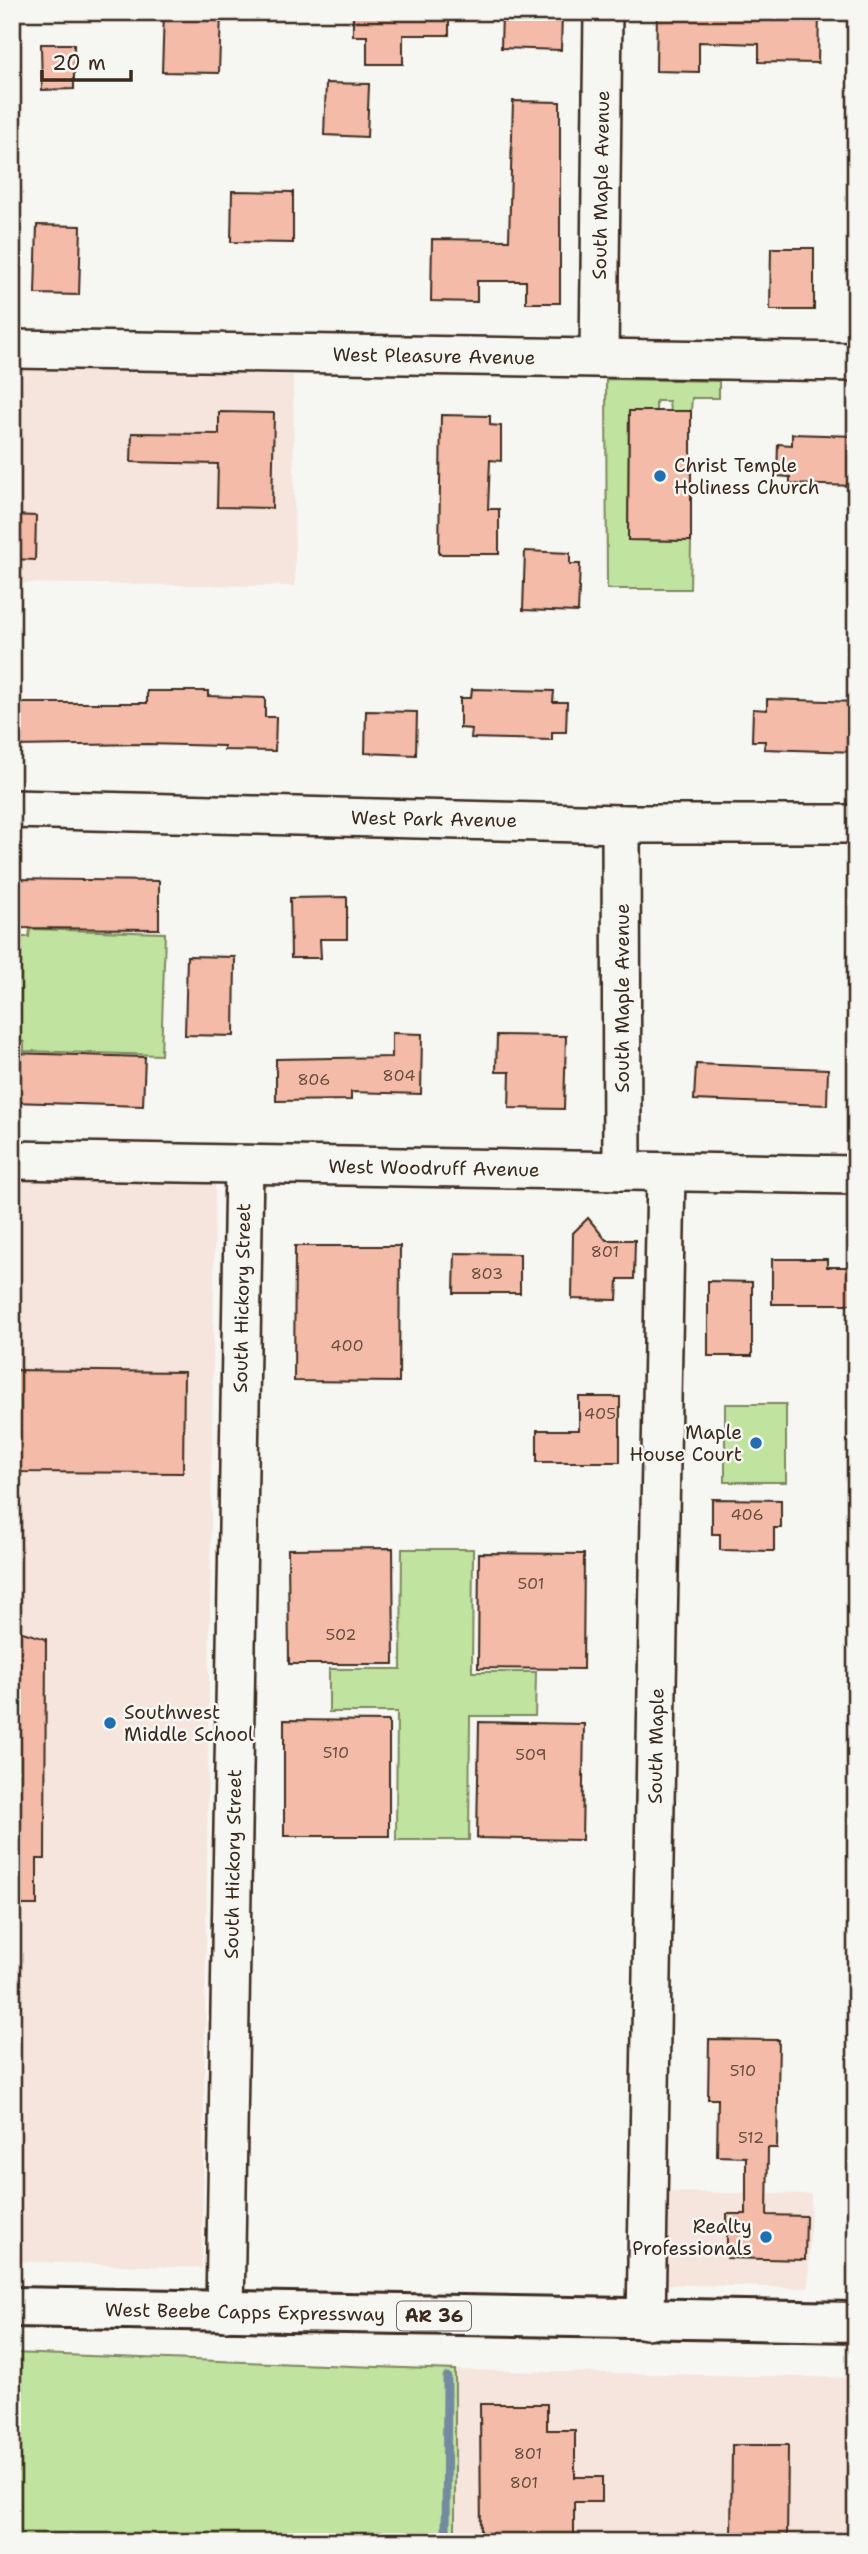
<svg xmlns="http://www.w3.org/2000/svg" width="868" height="2554" viewBox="0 0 868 2554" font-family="'Shantell Sans',sans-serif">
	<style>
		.built { fill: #f5e5dc }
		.green { fill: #c0e49f; stroke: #7e875e; stroke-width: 2 }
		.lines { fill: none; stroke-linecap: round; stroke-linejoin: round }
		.stream { stroke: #738b9f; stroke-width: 9 }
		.building { fill: #f4bca8; stroke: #3b2a1e; stroke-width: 2 }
		.minor-casing { stroke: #3b2a1e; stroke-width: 42 }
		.major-casing { stroke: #3b2a1e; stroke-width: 44 }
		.minor { stroke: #f6f6f2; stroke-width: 37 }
		.major { stroke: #f6f6f2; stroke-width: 38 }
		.poi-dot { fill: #1f6fb2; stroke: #f6f6f2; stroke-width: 2.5 }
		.labels { text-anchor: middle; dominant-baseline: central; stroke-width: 5; stroke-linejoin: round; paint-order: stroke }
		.number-label { font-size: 16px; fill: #694e40 }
		.shield { fill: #f6f6f2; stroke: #73675e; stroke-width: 2 }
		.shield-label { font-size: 18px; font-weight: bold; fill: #3b2a1e }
		.street-label { font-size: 19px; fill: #3b2a1e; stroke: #f6f6f2 }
		.poi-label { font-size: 19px; fill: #3b2a1e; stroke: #f6f6f2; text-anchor: start }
	</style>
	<rect width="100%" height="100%" fill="#f6f6f2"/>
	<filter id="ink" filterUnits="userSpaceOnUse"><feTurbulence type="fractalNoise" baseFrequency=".0143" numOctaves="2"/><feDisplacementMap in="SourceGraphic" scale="14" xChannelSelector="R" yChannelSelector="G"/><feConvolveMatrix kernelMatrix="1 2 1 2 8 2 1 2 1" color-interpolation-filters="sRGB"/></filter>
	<g filter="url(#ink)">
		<g class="built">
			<path d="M12,370L293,375L295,586L12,583Z"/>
			<path d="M12,1180L215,1184L202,2268L12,2261Z"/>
			<path d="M665,2192L811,2194L808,2288L664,2284Z"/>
			<path d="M455,2370L856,2378V2542H455Z"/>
		</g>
		<g class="green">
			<path d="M606,379L719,381V398H692L691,411H670L669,401H656V411H629L628,540L691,541L690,589H607Z"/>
			<path d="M30,929L165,933L161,1055L24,1051V1042H12V937H29Z"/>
			<rect x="725" y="1404" width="61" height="78"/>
			<path d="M402,1549H473L472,1672H536L535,1716H470L469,1840H396L397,1712H329V1669H401Z"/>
			<path d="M12,2353L455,2370V2542H12Z"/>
		</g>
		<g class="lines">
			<path class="stream" d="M446,2542L447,2377"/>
		</g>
		<g class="building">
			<path d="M164,12H221L219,73L162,72Z"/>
			<path d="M353,12H449V35H403V64H367V36H353Z"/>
			<path d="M502,12H562L561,50L501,48Z"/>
			<path d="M657,12H819L818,63L759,62V44L699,42V72L656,71Z"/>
			<path d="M41,44H74V89L42,90Z"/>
			<path d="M326,83L369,84L367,137L324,135Z"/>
			<path d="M513,101L560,102V303H526V281H477V302L431,301L432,239L509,240Z"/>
			<path d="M232,191L293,192V243L231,242Z"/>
			<path d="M37,225L81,226L79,295L35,294Z"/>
			<path d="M771,248H814V310H770Z"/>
			<path d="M629,411H691V541L628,540Z"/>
			<path d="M219,412L274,413L272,508L217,507L218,464L131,462L132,433L219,434Z"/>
			<path d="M441,415L490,416V425L501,426V461L490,460L488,509H499V554H439Z"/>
			<path d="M792,434L856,436V486L790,484V477L777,476L778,444L792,445Z"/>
			<path d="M12,515L36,516L35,560L12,559Z"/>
			<path d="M525,551L570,553V564H580L578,612L523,610Z"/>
			<path d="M472,689L554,691L553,702H567L566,732H552V740L471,738L472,729L460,728V698H471Z"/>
			<path d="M147,691H208V696L265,698V717H276L275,751L224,750V746L147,744L12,746V703H147Z"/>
			<path d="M767,699L856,702V752L764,749L765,741H752L753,709L767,710Z"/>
			<path d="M366,711L417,712L416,755L365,753Z"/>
			<path d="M12,879L159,881V929L12,928Z"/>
			<path d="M347,897V939H320L321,958H291L290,898Z"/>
			<path d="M187,956L235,957L234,1036L185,1035Z"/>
			<path d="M392,1033L422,1034L421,1094L351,1092V1100L276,1101V1059L392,1057Z"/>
			<path d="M497,1035L566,1036L564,1109L509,1108L510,1072H496Z"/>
			<path d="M12,1053L145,1057L143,1106L12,1102Z"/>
			<path d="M696,1064L828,1069L827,1105L694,1100Z"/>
			<path d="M588,1218L606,1240H635L634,1279H618L617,1300L572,1299L573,1233Z"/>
			<path d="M295,1246H400L399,1382L294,1381Z"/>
			<path d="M455,1253L520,1254V1293H454Z"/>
			<path d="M772,1259H827V1267H856V1304H772Z"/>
			<path d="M708,1281L752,1282V1356H708Z"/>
			<path d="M12,1370L184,1372L183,1473L12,1472Z"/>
			<path d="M579,1397H620V1462H537V1430H579Z"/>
			<path d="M712,1499L781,1500V1528H774V1551L720,1550V1534H712Z"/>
			<path d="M393,1548L394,1664H289L288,1549Z"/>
			<path d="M479,1553L584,1554L583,1669L478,1668Z"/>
			<path d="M12,1629L46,1639L45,1859H37V1905H12Z"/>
			<path d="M284,1720L389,1721V1836H284Z"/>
			<path d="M479,1722L584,1724L582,1840L477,1838Z"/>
			<path d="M709,2039L779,2040L777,2148H768L767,2215L806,2216L805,2260L727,2258V2214H746V2157L717,2156L718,2099H708Z"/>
			<path d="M480,2404H547V2430H575V2477H602V2502H574V2542H481Z"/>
			<path d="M732,2445H788L787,2542H731Z"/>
		</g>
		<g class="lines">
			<g class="minor-casing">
				<g id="minor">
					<path d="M12,349L856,362"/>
					<path d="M599,358L603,12"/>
					<path d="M12,809L621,824H856"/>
					<path d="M621,824L622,1171"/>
					<path d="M12,1160L856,1175"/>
					<path d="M225,2312L244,1165"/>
					<path d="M646,2320L666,1172"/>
				</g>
			</g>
			<g class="major-casing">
				<path id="major" d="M12,2307L856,2322"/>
			</g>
			<use href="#minor" class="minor"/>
			<use href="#major" class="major"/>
		</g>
	</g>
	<g class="poi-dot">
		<circle cx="660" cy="476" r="7"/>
		<circle cx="756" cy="1443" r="7"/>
		<circle cx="110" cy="1723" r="7"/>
		<circle cx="766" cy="2237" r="7"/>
	</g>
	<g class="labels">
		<g class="number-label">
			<text x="399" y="1075">804</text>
			<text x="314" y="1079">806</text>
			<text x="605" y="1251">801</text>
			<text x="487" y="1273">803</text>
			<text x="347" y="1345">400</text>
			<text x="600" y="1413">405</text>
			<text x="747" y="1514">406</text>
			<text x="531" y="1583">501</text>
			<text x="341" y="1634">502</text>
			<text x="336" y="1752">510</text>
			<text x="531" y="1754">509</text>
			<text x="743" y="2070">510</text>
			<text x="751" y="2137">512</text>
			<text x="528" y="2453">801</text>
			<text x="524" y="2482">801</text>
		</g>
		<rect class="shield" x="397" y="2301.5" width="74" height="29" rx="5"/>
		<g class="shield-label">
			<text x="434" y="2316">AR 36</text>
		</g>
		<g class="street-label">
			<text transform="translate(601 185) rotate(-89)">South Maple Avenue</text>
			<text transform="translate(434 356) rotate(1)">West Pleasure Avenue</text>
			<text transform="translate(434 819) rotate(1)">West Park Avenue</text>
			<text transform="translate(622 998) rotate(-90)">South Maple Avenue</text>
			<text transform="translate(434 1168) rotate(1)">West Woodruff Avenue</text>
			<text transform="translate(242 1298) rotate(-89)">South Hickory Street</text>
			<text transform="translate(656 1746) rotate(-89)">South Maple</text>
			<text transform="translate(233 1864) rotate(-89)">South Hickory Street</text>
			<text transform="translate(245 2312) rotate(1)">West Beebe Capps Expressway</text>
		</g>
		<g class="poi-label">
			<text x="674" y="465">Christ Temple<tspan x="674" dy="22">Holiness Church</tspan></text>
			<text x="742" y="1432" text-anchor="end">Maple<tspan x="742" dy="22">House Court</tspan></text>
			<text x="124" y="1712">Southwest<tspan x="124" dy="22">Middle School</tspan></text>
			<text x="752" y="2226" text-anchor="end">Realty<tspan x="752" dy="22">Professionals</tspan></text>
		</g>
	</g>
	<rect width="868" height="2554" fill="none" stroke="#f6f6f2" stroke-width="42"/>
	<rect x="21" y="21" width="826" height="2512" fill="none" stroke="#3b2a1e" stroke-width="2.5" filter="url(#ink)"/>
	<path d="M42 70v10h89v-10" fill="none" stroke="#3b2a1e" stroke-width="3.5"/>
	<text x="52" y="70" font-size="21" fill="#3b2a1e" stroke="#f6f6f2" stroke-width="5" paint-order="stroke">20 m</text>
</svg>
